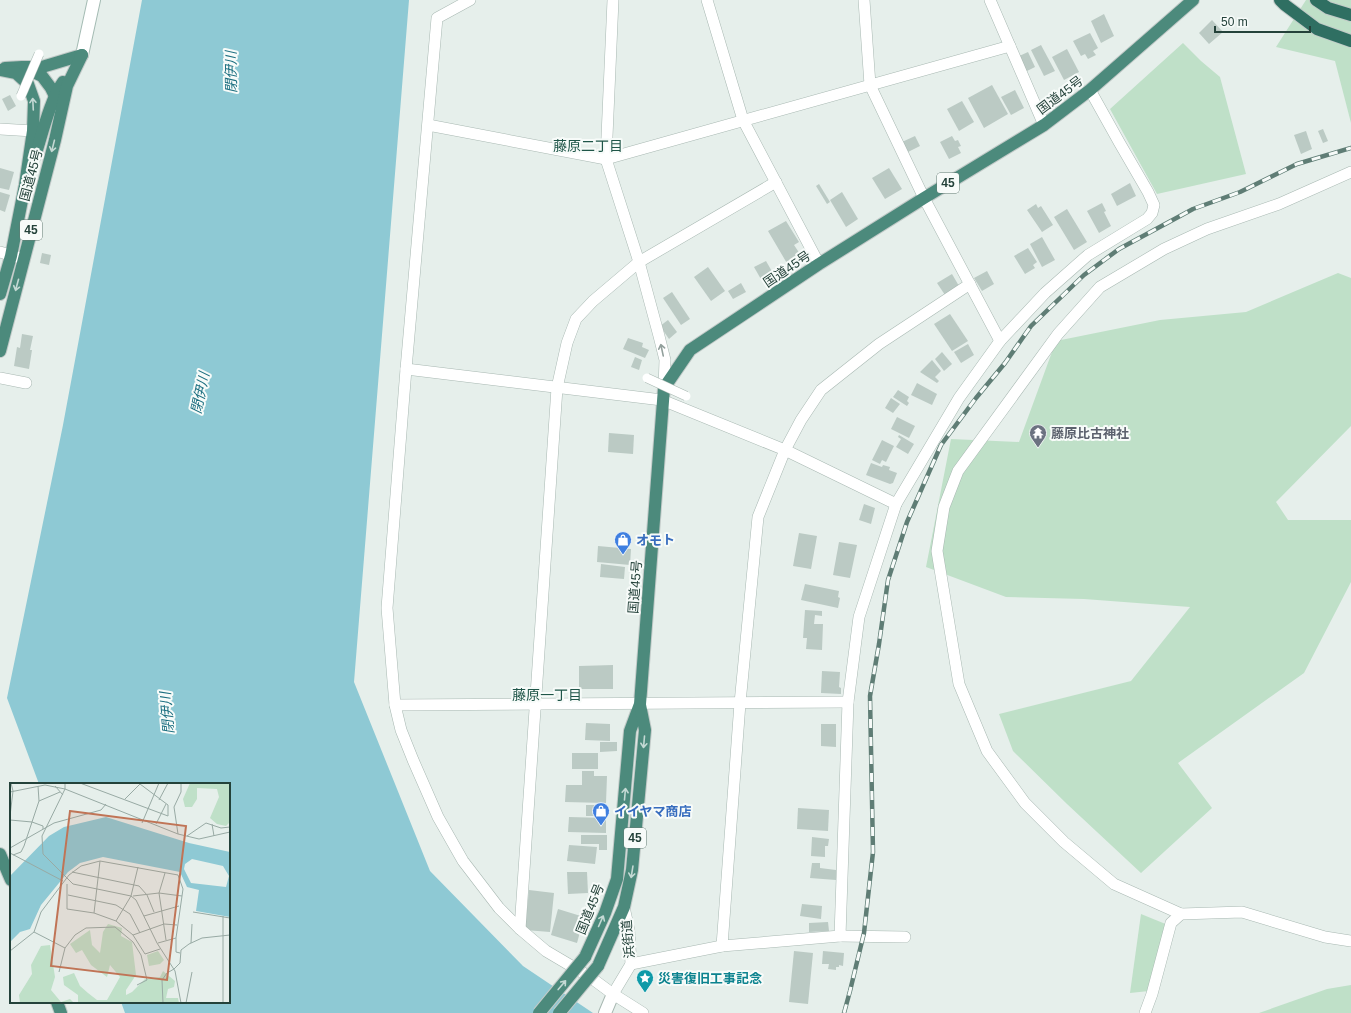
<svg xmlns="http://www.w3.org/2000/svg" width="1351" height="1013" viewBox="0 0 1351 1013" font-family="Arial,'Noto Sans JP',sans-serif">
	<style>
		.green { fill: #bfe0c8 }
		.water { fill: #8ec9d4 }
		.building { fill: #bbcac4 }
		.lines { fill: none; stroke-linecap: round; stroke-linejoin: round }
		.minor-casing { stroke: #a8b8b2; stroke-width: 12 }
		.tertiary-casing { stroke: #a8b8b2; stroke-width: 14 }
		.secondary-casing { stroke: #a4bbb3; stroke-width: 14 }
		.trunk-casing { stroke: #c2cac8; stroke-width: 14 }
		.motorway-casing { stroke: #c2cac8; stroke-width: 14 }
		.minor { stroke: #fff; stroke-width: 11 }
		.tertiary { stroke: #fff; stroke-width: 12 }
		.secondary { stroke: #fff; stroke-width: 12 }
		.trunk { stroke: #4c8a7c; stroke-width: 12 }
		.motorway { stroke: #2f6f62; stroke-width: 12 }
		.rail-casing { stroke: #5f7d75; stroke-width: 4.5 }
		.rail { stroke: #f7fbf9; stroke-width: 3; stroke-dasharray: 9; stroke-linecap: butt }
		.pedestrian-bridge-casing { stroke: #a8b8b2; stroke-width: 10; stroke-linecap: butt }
		.trunk-bridge-casing { stroke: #c2cac8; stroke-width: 14; stroke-linecap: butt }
		.pedestrian-bridge { stroke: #fff; stroke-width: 9 }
		.trunk-bridge { stroke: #4c8a7c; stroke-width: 12 }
		.oneway { stroke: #c4d9d4 }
		.oneway2 { stroke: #92a09c }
		.labels { text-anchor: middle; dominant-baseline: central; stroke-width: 4; stroke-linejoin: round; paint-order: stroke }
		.shield { fill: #f7fbf9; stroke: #637a73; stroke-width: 1 }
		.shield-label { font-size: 12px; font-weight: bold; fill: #24423a }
		.street-label { font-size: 13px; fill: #24423a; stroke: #f7fbf9 }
		.worship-label { font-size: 13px; font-weight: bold; fill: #5b616d; stroke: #f7fbf9; text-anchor: start }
		.shop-label { font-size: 13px; font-weight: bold; fill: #366cbe; stroke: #f7fbf9; text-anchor: start }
		.culture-label { font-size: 13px; font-weight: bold; fill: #0d838f; stroke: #f7fbf9; text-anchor: start }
		.water-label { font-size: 14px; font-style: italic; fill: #1c6f80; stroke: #f7fbf9 }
		.neighbourhood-label { font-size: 14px; fill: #1f5548; stroke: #f7fbf9 }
		.inset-road { fill: none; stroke: #98aaa4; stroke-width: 1 }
		.view { fill: #c07456; fill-opacity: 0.15; stroke: #c07456; stroke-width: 2 }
		.inset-edge { fill: none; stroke: #24423a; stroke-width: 2 }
	</style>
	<rect width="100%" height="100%" fill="#e6efeb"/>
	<g class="green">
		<path d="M1306,0H1351V123L1335,61L1276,47Z"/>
		<path d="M1183,43L1201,61L1220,77L1246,174L1157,194L1110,109Z"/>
		<path d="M1338,273L1351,278V426L1276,502L1288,520H1351V582L1304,673L1178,763L1212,808L1141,873L1067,804L1013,751L999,714L1131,681L1190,607L1084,599L1006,597L926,567L951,439L1019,442L1056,341L1160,320L1246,312Z"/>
		<path d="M1141,914L1168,925L1149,991L1130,993Z"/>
		<path d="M1351,985V1013H1259L1327,989Z"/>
	</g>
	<path class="water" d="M142,0H409L354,682L430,871L523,966L593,1013H125L121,1002H229V784H39L7,698L63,425Z"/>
	<g class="building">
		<path d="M1104,14L1114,36L1101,43L1091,21Z"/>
		<path d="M1212,20L1223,32L1209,44L1199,33Z"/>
		<path d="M1090,33L1098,48L1093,51L1096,55L1088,59L1085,54L1081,56L1073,41Z"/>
		<path d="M1041,45L1055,71L1044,76L1031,50Z"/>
		<path d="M1067,49L1079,72L1064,80L1052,57Z"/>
		<path d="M1028,52L1035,67L1025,72L1017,57Z"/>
		<path d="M992,85L1008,114L984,128L968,98Z"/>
		<path d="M1015,90L1024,108L1011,115L1001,97Z"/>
		<path d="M10,95L16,106L8,111L2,99Z"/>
		<path d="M962,101L974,122L959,131L947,109Z"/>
		<path d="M1323,129L1328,141L1323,143L1318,131Z"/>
		<path d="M1306,131L1312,149L1301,154L1294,135Z"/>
		<path d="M915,136L920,146L908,152L902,142Z"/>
		<path d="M952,136L955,141L958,140L961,146L958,147L961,153L949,159L940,142Z"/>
		<path d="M0,168L14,172L9,190L0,188Z"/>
		<path d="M889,168L902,189L885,199L872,178Z"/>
		<path d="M1130,183L1136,196L1117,206L1111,194Z"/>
		<path d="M819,184L830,202L827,204L816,186Z"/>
		<path d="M0,192L10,195L5,212L0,210Z"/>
		<path d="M842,192L858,219L846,227L830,200Z"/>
		<path d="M1102,203L1106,211L1104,212L1111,226L1099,233L1087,211Z"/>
		<path d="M1036,204L1038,208L1041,206L1053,225L1042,232L1027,210Z"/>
		<path d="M1067,209L1087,242L1074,250L1054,217Z"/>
		<path d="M786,221L799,242L794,245L802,257L788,265L768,231Z"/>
		<path d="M1042,237L1055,260L1042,267L1030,244Z"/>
		<path d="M1028,248L1037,262L1033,265L1035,268L1025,274L1014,256Z"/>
		<path d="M42,253L51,255L49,265L40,263Z"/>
		<path d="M766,261L774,275L762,281L754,267Z"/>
		<path d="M708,267L725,291L711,301L694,277Z"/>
		<path d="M987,271L994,284L982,291L974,278Z"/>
		<path d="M952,274L959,286L945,295L937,283Z"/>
		<path d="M741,283L746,292L733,299L728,291Z"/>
		<path d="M672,292L690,319L681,325L663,298Z"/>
		<path d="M950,314L968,341L952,351L934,324Z"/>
		<path d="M668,320L677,332L669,339L660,326Z"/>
		<path d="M22,334L33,336L30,350H32L29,369L14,366L17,347L20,348Z"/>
		<path d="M628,338L643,343L642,347L649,350L645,358L623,349Z"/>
		<path d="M968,344L974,355L961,363L954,352Z"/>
		<path d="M942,352L952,364L944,371L935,359Z"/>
		<path d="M635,357L642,360L639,370L631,367Z"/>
		<path d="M932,360L941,371L935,377L939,381L937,383L920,372Z"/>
		<path d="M917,383L937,394L932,405L911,395Z"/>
		<path d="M898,390L909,397L907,401L909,403L907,406L893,397Z"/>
		<path d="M891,398L900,404L893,413L885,408Z"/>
		<path d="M897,417L915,426L909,438L891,429Z"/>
		<path d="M609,433L634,435L633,454L608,452Z"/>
		<path d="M899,435L914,444L908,454L896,447L901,439L898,437Z"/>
		<path d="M882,440L894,446L886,462L882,460L880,464L872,460Z"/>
		<path d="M871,463L882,467L883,465L890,467L889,470L897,473L893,483L890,484L866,475Z"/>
		<path d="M864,504L875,508L871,524L859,520Z"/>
		<path d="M799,533L817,536L811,569L793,566Z"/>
		<path d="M839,542L857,545L850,578L833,575Z"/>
		<path d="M598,546L631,549L630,565L597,562Z"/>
		<path d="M601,564L625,567L624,579L600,577Z"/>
		<path d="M805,584L839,591L838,597L840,598L838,608L801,600Z"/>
		<path d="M805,610L822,611V616L815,615L814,624H823L822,650L806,649L807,638H803Z"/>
		<path d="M613,665V689H579V666Z"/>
		<path d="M822,671L840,672L839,687L841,688V694L821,693Z"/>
		<path d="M586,723L610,724V741L585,740Z"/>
		<path d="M821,724H836V747L821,746Z"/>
		<path d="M600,742H617V751L600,752Z"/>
		<rect x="572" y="753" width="26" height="16"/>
		<path d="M582,771H594V776H607L606,803L565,802L566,785H582Z"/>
		<rect x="586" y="805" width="21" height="11"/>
		<path d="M798,808L829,810L828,831L797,829Z"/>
		<path d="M569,817L606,818V833L568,832Z"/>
		<path d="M581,835H607V850H599V844H581Z"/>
		<path d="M812,837L829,839L828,846H825V857L811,856Z"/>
		<path d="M569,845L597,847L595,864L567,861Z"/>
		<path d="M812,863H820V868L836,870V880L810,878Z"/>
		<path d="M567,872H587L588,893L568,894Z"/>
		<path d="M529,890L554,893L550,932L525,930Z"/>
		<path d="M802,904L822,906L821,919L800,916Z"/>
		<path d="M558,909L584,917L577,943L551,935Z"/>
		<path d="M828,922L829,931L809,932V923Z"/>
		<path d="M794,951L813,953L808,1004L789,1002Z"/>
		<path d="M823,951L844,953L843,966L839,965V967H836V970L828,969L829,964H822Z"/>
	</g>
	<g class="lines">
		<g class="minor-casing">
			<g id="minor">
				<path d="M470,0L437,18L406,369L387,608L395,705L401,730L413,760L438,817L463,861L499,908L520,929L546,951L590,977L613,994L643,1013"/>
				<path d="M613,0L606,159L639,262L659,336L665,360L664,388"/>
				<path d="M707,0L743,120L819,264"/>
				<path d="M864,0L870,85L924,198L1000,341"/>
				<path d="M990,0L1044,125"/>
				<path d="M428,125L606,159L1010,46"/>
				<path d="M0,129L33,131"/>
				<path d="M0,252L24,259"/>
				<path d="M406,369L662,400L785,450L896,504L859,617L848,702L840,936L722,946L631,964"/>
				<path d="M0,378L26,383"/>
				<path d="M896,504L959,398L1000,341L1045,293L1088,255L1147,219L1152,213L1154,205L1148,192L1119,142L1090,90"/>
				<path d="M395,705L848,702"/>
				<path d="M1181,914L1114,884L1064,842L1025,803L987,751L959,684L937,551L944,507L958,471L1058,334L1100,287L1164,249L1207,229L1279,204L1351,172"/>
				<path d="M520,929L557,388L567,343L576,319L593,301L639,262L776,182"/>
				<path d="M840,936L905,937"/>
				<path d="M722,946L740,703L758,517L785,450L801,420L821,390L879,344L970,284"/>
				<path d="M613,994L631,964L629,930L624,907"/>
				<path d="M1145,1013L1152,994L1171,923L1181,914L1242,912L1325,937L1351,941"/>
			</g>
		</g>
		<g class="tertiary-casing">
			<path id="tertiary" d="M605,1013L613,994"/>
		</g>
		<g class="secondary-casing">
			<path id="secondary" d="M82,55L94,0"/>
		</g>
		<g class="trunk-casing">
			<g id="trunk">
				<path d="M5,68L22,67H42L82,55"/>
				<path d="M27,69L42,76L51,88L58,102"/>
				<path d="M0,70L16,73L28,84L34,101L33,131L25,185L11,256L0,294"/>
				<path d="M35,156C42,135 50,100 63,82"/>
				<path d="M0,351L55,140L67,86L82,55"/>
				<path d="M0,854L11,880"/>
				<path d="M585,957L605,913L617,879L630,731L640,704L664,388L690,350L819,264L924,198L1044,125L1090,90L1193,0"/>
				<path d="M598,966L624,907L632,870L645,730L640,705"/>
				<path d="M57,1002L61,1013"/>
			</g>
		</g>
		<g class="motorway-casing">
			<g id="motorway">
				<path d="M1280,0L1285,5L1317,29L1351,41"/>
				<path d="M1316,0L1328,8L1351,15"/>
			</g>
		</g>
		<use href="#minor" class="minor"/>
		<use href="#tertiary" class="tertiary"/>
		<use href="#secondary" class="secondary"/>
		<use href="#trunk" class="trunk"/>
		<use href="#motorway" class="motorway"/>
		<g class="rail-casing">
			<path id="rail" d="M844,1013L850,991L864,933L873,852L870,696L879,644L888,580L907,522L941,445L976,398L1005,363L1031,326L1084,275L1119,249L1193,209L1240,192L1297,164L1351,148"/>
		</g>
		<use href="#rail" class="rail"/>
		<g class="pedestrian-bridge-casing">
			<g id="pedestrian-bridge">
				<path d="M21,96L39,54"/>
				<path d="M647,378L686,396"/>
			</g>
		</g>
		<g class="trunk-bridge-casing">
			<g id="trunk-bridge">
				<path d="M539,1013L585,957"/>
				<path d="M559,1013L598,966"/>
			</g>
		</g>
		<use href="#pedestrian-bridge" class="pedestrian-bridge"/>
		<use href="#trunk-bridge" class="trunk-bridge"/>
	</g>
	<defs><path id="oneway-shaft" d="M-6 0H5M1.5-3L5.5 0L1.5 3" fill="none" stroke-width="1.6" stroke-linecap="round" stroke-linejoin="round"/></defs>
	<g class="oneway">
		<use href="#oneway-shaft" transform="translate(33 104) rotate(-93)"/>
		<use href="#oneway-shaft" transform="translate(53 146) rotate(104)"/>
		<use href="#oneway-shaft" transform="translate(17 285) rotate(105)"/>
		<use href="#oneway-shaft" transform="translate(644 742) rotate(95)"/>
		<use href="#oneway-shaft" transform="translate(625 794) rotate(-85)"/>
		<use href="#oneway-shaft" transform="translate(632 872) rotate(99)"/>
		<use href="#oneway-shaft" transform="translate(601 921) rotate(-66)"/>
		<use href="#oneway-shaft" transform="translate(562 985) rotate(-50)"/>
	</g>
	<use class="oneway2" href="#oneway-shaft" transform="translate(662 350) rotate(-102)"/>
	<defs>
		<g id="temple-pin" transform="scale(0.9)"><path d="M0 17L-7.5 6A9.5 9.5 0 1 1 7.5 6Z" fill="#6b7280" stroke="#f7fbf9"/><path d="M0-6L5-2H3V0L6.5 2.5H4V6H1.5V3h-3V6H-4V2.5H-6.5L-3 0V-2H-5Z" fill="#fff"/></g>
		<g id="shop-pin" transform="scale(0.9)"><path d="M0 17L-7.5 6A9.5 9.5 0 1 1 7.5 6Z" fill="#3f7fe0" stroke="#f7fbf9"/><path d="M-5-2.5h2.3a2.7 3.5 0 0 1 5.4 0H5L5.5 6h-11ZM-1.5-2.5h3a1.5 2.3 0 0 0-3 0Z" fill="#fff"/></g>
		<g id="sight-pin" transform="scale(0.9)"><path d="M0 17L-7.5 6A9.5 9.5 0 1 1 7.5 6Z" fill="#0f9aa8" stroke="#f7fbf9"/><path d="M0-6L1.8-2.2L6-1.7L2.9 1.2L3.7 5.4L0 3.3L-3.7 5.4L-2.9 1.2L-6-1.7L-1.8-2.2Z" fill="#fff"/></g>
	</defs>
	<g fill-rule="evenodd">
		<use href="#temple-pin" x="1038" y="433"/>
		<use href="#shop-pin" x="623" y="540"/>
		<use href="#shop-pin" x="601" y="811"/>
		<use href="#sight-pin" x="645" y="978"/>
	</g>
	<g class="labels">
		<g class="shield">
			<rect x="937" y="173" width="22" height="20" rx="3"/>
			<rect x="20" y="220" width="22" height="20" rx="3"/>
			<rect x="624" y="828" width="22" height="20" rx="3"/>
		</g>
		<g class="shield-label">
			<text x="948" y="183">45</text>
			<text x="31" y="230">45</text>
			<text x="635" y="838">45</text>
		</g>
		<g class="street-label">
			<text transform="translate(1060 95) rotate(-37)">国道45号</text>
			<text transform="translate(31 175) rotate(-75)">国道45号</text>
			<text transform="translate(787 269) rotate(-34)">国道45号</text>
			<text transform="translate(635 587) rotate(-86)">国道45号</text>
			<text transform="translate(590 909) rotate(-68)">国道45号</text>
			<text transform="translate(628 939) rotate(-95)">浜街道</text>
		</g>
		<g class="worship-label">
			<text x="1051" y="433">藤原比古神社</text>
		</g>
		<g class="shop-label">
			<text x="636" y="540">オモト</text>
			<text x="614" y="811">イイヤマ商店</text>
		</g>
		<g class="culture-label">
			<text x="658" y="978">災害復旧工事記念</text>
		</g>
		<g class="water-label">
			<text transform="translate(231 72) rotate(-91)">閉伊川</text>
			<text transform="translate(200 393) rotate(-78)">閉伊川</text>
			<text transform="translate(167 713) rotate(-95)">閉伊川</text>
		</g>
		<g class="neighbourhood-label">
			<text x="588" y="146">藤原二丁目</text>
			<text x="547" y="695">藤原一丁目</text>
		</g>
	</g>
	<g transform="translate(10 783)">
		<rect width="220" height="220" fill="#e6efeb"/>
		<path d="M180,0H220V39L216,43L207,41L200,35L209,14L207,6L187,5V16L182,24H175L173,16ZM98,141L112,145L111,153L122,159L126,192L116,207V212L122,209L135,196L150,194L153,188L165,198L164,204L158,206L156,215H168L169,220H68V212L54,202L53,194L64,190L70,203L78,210L87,217H97L110,194L100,182L97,194L81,182L72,167L66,170L60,161L80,147L82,162L90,170L93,149ZM40,162L45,194L41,207L51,219L60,216L64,220H10L9,212L22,191L21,182L31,163ZM148,168L154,177L150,181L139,183L137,172Z" fill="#bfe0c8"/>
		<path d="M96,34L179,60L220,69V134L186,128L189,107L177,104L170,89L93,74L70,80L58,89L31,122L20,146L10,149L0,159V93L39,53L54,44ZM182,76L213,83L219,93L216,104L181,100L174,86L175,81Z" fill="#8ec9d4" fill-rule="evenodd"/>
		<path class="inset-road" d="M70,0L158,33V22L130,1M45,3L53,12M55,6L32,53L33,71L63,101L121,113L126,117L147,160L165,188L171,220M55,6L168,51M0,9L35,2L55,6V0M115,16L131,0M149,17L158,0M29,18L50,9M0,33L3,8L1,0M0,37L22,39L33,43V46M132,40L149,0M146,41L156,21M202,41L204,53M168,51L189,56L220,49M168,51L164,24L171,9V0M177,53L196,40L211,45L220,44M0,65L44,40L91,27L96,21M0,70L53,98M3,72L11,69L14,63L29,18L28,3M62,89L129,103L137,112L144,129M155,90L149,110L156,157M57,101V126L84,130L106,138L121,113L128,84M58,112L106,122L120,131L130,150M123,113L149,110L172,113M183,129L220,135M84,130L90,78M134,133L169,123M106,138L123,152L135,171L150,166M24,149L55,165L49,189M123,152L154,141L167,142M148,160L166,155M181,160L182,141M55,165L65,152L76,145L105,144L123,159L131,172L137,197L127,202M0,168L24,149L31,129L59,92L71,83L90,78L168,92L173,106L166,155V169L170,170M164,186L170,180L171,167L179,161L192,155L220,152M153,220L152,197L157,190L164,186M176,220L182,189M213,220V133"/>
		<path class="view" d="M60,28L176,43L157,197L41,183Z"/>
		<rect width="220" height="220" class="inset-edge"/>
	</g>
	<path d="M1215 26v6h95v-6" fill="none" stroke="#24423a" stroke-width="2"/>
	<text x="1221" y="26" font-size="12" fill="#24423a" stroke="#f7fbf9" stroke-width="3" paint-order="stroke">50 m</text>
</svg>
